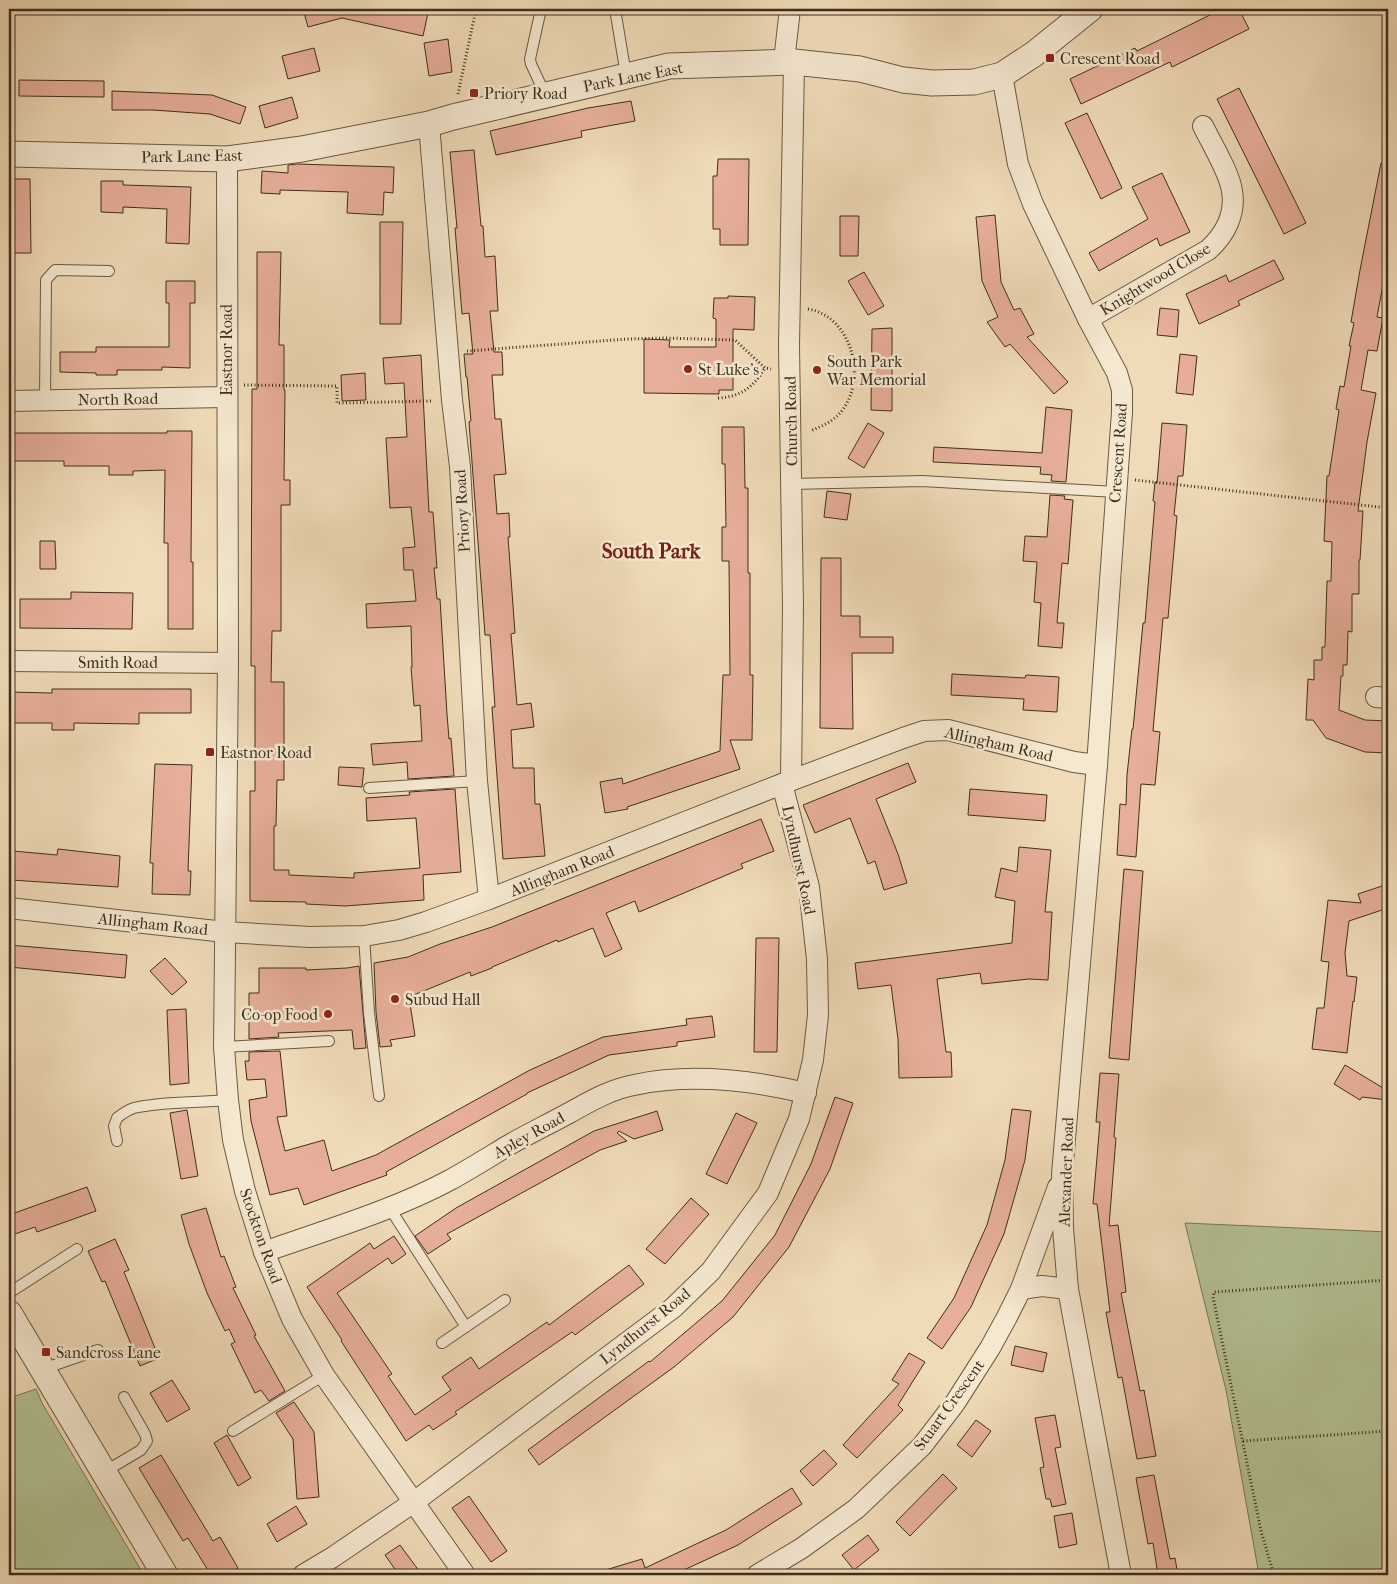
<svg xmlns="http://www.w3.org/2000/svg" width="1397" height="1584" viewBox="0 0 1397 1584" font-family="'IM FELL French Canon',serif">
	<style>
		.green { fill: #b4c193; stroke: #797858 }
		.building { fill: #e7af9a; stroke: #3e2f1c }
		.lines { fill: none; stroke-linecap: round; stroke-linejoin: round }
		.service-casing { stroke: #6a5a43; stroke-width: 12 }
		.minor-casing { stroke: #6a5a43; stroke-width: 22 }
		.tertiary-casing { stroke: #6a5a43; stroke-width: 27 }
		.path { stroke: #3e2f1c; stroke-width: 3; stroke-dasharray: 1 2.5; stroke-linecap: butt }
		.service { stroke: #f5e8d1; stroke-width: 10 }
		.minor { stroke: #f5e8d1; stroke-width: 20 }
		.tertiary { stroke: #f5e8d1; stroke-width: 25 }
		.poi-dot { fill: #8f2418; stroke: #f5e8d1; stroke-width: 2 }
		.labels { text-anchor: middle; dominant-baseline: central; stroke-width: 5; stroke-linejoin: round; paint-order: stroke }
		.poi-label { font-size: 16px; fill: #3e2f1c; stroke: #f5e8d1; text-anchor: start }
		.street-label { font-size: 16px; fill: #3e2f1c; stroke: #f5e8d1 }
		.district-label { font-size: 21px; font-weight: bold; fill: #7a1f14; stroke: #f5e8d1 }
	</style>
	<rect width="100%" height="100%" fill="#f0dbb8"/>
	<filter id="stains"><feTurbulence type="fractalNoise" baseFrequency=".004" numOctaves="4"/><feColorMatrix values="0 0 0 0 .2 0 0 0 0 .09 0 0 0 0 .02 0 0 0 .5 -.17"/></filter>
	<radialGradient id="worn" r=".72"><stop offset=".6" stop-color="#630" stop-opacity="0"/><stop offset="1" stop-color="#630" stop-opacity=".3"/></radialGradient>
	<g class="green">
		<path d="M1185,1223L1388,1232V1575H1259L1226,1390Z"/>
		<path d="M36,1389L42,1403L144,1575H9V1398Z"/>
	</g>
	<g class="building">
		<path d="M303,9H408L428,13L423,36L342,18L308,27Z"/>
		<path d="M1222,9H1239L1249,29L1172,67L1170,62L1081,104L1070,79L1135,48L1137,51Z"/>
		<path d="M448,39L452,72L429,76L424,43Z"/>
		<path d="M314,48L320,71L288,79L282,56Z"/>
		<path d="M19,80L104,81V97L19,96Z"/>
		<path d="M1239,88L1306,223L1284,234L1217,99Z"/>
		<path d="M112,91L212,95L246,107L240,124L210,114L153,110H112Z"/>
		<path d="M292,97L298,118L265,128L259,106Z"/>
		<path d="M631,101L635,121L581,131L582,137L496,155L490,131L588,108Z"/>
		<path d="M1087,113L1122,188L1101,199L1065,123Z"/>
		<path d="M474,150L481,226H483L485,257L495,256L498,311H490L494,352H502L503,375H492L495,419H501L506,474L494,475L497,514L509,513L510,537H508L515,633L511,634L517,705L531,703L534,727L511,730L513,768H534L535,804H540L545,856L503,859L492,707H495L490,635H485L469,422L471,421L467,377H466L464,354H473L469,313L462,314L455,228H457L450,152Z"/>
		<path d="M718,159H749L748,245H720V229H713V176H717Z"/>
		<path d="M1381,163L1388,164V225L1385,241H1388V275L1385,274L1377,317L1383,318L1377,351L1368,350L1361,390L1376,393L1367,442L1358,511H1363L1360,560H1359V594H1352V632L1348,631L1347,665H1343V676H1341L1339,710L1365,720L1388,721V753L1365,752L1326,738L1313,720H1306L1308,679L1314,680V660H1322V647H1325L1327,581H1331L1332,542L1324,541L1327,476H1329L1339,410L1336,409L1340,386L1344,387L1351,346H1349L1354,323L1351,322L1360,270Z"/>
		<path d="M297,164L394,167L393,193L384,192L383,215L347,213L348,192L280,190V194L261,193L262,171L288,173V165Z"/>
		<path d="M1162,173L1190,232L1160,246L1157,238L1099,271L1089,253L1148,219L1132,187Z"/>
		<path d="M9,179H30L31,253H9Z"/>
		<path d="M101,181H123V185L191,187L189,244L166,243L167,209L123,207V213L101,212Z"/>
		<path d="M995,215L1001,282L1014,310L1020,308L1034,334L1027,337L1068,382L1054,394L1010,344L1005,347L987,322L998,317L982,281L976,217Z"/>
		<path d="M840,216H859L858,256H840Z"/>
		<path d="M380,222H403L401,324H380Z"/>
		<path d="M257,252H281L279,345H284V390H285L284,480H290V505H281V631H272L271,682H284V780H277L276,826H274V870H289V875L354,878V873L420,868L416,818L367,821L366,798L410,795L409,792L455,789L461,872L423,875L424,900L345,906L306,904V902L250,901V791H255V666H251L252,389H257Z"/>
		<path d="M1274,260L1284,279L1238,301L1240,305L1199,324L1186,294L1226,275L1229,282Z"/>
		<path d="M864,272L884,306L868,315L848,281Z"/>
		<path d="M166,281H195V303H190V368L162,367V370H117V375H96V373L60,372V352H96V347H169V303H166Z"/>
		<path d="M728,296L755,297L754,330L733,329V390H719V394L644,393V339L670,340L669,347H716V319L713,318L714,298H728Z"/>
		<path d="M1160,308L1179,310L1177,337L1157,335Z"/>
		<path d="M892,328V411L871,410L872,329Z"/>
		<path d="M1180,354L1197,356L1193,395L1176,393Z"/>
		<path d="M421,355L429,512H433L437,568H434L437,599H440L447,714L449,739L451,738L454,776L408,779L407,762L373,765L371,744L422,741L420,705L414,706L411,667H412L411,626L367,628L366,604L416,601L413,570H404L403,548L415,547L411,507L390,508L386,438L407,437L404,383L385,384L383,358Z"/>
		<path d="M365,373L366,400L342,401L341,375Z"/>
		<path d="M1046,407L1072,410L1066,482L1051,481L1052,475L1040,474L1041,467L933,462L934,447L1042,453Z"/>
		<path d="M868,423L884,433L864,468L848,458Z"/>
		<path d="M1162,423L1187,425L1183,476H1178L1174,515L1177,516L1168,618H1163L1153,731L1160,732L1155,785L1141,784L1136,857L1117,855L1120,804L1126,805L1127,775L1132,729H1133L1143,623H1145L1155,502L1153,501L1155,482L1157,483Z"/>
		<path d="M722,427H744L745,488H748V573H750V675H753L752,740H730L740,769L627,807L628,809L605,813L600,782L622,778L623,784L720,751L723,675H730L729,561H722V527H726L725,464H722Z"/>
		<path d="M167,431H192L191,562H193V629H168V543H164L165,470L133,471V475H109V466H64V461H12V433H167Z"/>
		<path d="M827,491L851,494L847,520L824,517Z"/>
		<path d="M1050,495L1065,496L1064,499L1073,500L1068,564L1062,563L1057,623H1064L1062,648L1038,646L1041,603L1034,602L1037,562L1023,561L1025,536L1047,537Z"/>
		<path d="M40,541H55L56,569H40Z"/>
		<path d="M821,558H841V616H860V637H893V653H852L853,729L820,728Z"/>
		<path d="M71,592L133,593L132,629L20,628V599H71Z"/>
		<path d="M952,674L1025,678L1026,675L1059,677L1057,712L1023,710L1024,699L951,695Z"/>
		<path d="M52,689H191V713H139V724L74,723V730H52V723H9V692L52,693Z"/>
		<path d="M908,763L916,782L876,799L898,854L907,883L884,890L875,861L868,864L850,818L815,833L803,805Z"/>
		<path d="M155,764L192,765L188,871H191L190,895L152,894L153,863H150Z"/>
		<path d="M339,767L364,768L362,787L338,785Z"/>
		<path d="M970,789L1047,795L1045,821L968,815Z"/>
		<path d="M761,819L774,851L741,864L743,868L639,912L635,901L606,913L622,949L605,957L593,928L558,942L557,940L492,967V968L471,976L470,972L409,997L415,1036L390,1040L392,1046L380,1047L376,1012L374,963L408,957L440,944L492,927Z"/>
		<path d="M1019,847L1051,850L1045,912H1052L1048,980L1029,979L982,984L980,973L937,979L946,1052H951L952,1077L899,1078L898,1039L891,985L858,989L855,963L1012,943L1015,901L995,897L1001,868L1017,872Z"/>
		<path d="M58,849L120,856L118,887L11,880L13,851L57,855Z"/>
		<path d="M1124,869L1143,871L1129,1060L1109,1058Z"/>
		<path d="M1388,884V908L1349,921L1345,953L1347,976L1357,977L1354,1002L1353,1001L1347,1053L1312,1049L1317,1008H1324L1329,962L1321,961L1328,900L1361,903L1358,894Z"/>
		<path d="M756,938H779L777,1052H754Z"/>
		<path d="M9,945L127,955L125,978L9,967Z"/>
		<path d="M165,958L187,982L172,995L150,971Z"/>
		<path d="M359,966L366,1048L354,1049L352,1030L278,1033L279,1037L249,1039V993H259V968H306V970L347,968Z"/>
		<path d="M186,1009L189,1083L170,1085L167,1010Z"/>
		<path d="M712,1016L715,1037L677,1042V1046L609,1055L527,1093V1094L386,1172L387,1175L304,1205L298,1188L270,1195L251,1121L249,1100L267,1097L265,1079L247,1080L245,1061H249V1052L280,1051L287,1116L277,1117L285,1151L324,1140L332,1171L376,1155L530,1070L603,1037L687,1025L686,1019Z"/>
		<path d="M1345,1065L1388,1091V1100L1362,1097L1360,1100L1334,1084Z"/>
		<path d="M1100,1073L1119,1074L1114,1137L1116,1138L1109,1226L1118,1225L1126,1292L1121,1293L1140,1391L1144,1390L1156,1456L1137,1459L1122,1377L1118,1378L1106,1312H1110L1097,1204H1093L1100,1122H1096Z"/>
		<path d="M835,1097L853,1103L830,1169L789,1247L733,1317L674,1367L539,1465L528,1450L649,1361L650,1362L722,1301L775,1235L811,1164Z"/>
		<path d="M1012,1109L1031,1111L1025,1160L1004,1234L971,1307L942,1349L927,1338L954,1298L987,1225L1005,1160Z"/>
		<path d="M187,1110L198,1176L181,1179L170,1113Z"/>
		<path d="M657,1111L663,1130L634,1139L619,1131L617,1133L627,1141L600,1150L447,1234L451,1239L428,1254L415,1236L456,1208L594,1131Z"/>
		<path d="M736,1113L757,1123L727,1184L706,1174Z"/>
		<path d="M87,1187L96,1211L37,1232L35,1227L9,1236V1215Z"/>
		<path d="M691,1198L709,1214L665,1264L646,1249Z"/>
		<path d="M206,1208L221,1257L224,1256L236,1287L233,1288L256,1335L254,1336L285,1391L269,1401L261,1390L255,1393L243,1369L231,1344L235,1342L229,1329L225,1331L207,1293L189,1244L181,1215Z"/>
		<path d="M394,1236L406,1254L392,1264L388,1258L337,1293L392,1374L388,1376L415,1415L451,1390L442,1377L471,1357L479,1369L547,1322L549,1325L629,1265L644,1284L575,1335L572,1332L455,1412L457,1414L433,1430L429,1425L406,1441L341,1341L342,1340L307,1287L370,1243L374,1249Z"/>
		<path d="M115,1239L129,1270L124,1272L159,1358L140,1366L105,1281L102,1282L88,1251Z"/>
		<path d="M1015,1346L1047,1353L1043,1372L1011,1365Z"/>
		<path d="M909,1353L925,1362L898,1405L903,1410L857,1458L843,1445L899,1384L892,1380Z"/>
		<path d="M172,1380L190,1409L167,1422L150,1393Z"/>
		<path d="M294,1402L314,1432L319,1497L297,1499L293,1439L276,1413Z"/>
		<path d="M1055,1415L1061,1447L1055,1448L1066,1504L1052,1507L1050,1499H1046L1040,1468L1044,1467L1035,1418Z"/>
		<path d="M976,1420L991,1431L972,1457L957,1445Z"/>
		<path d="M227,1435L251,1478L238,1486L214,1443Z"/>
		<path d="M824,1450L837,1464L813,1486L800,1471Z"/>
		<path d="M161,1455L213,1541L220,1537L238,1568L226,1575H211L188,1538L183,1541L139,1468Z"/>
		<path d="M943,1474L957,1488L910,1536L896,1522Z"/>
		<path d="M1154,1475L1170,1559L1175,1558L1178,1575H1158L1153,1543L1148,1544L1136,1478Z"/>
		<path d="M792,1488L802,1504L738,1545L673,1575H600L599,1572L642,1559L645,1568L726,1530Z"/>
		<path d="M469,1496L507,1551L491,1562L452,1508Z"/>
		<path d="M296,1506L307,1524L277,1542L267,1524Z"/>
		<path d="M1072,1513L1077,1544L1059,1548L1054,1516Z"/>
		<path d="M868,1535L879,1550L854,1570L842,1555Z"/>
		<path d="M400,1545L422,1575H399L385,1555Z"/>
	</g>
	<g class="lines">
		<g class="service-casing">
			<g id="service">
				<path d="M541,9L530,59L531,64L545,94"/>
				<path d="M616,15L626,75"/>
				<path d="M45,401L46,280L55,270L109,271"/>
				<path d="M791,484L922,481L1116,492"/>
				<path d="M369,788L477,781"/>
				<path d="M364,936L369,1013L379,1096"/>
				<path d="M224,1047L329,1041"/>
				<path d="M117,1141L114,1126L117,1118C122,1114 127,1110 134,1108C163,1101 197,1103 228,1100"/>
				<path d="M389,1207L466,1327"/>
				<path d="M9,1293L77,1249"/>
				<path d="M442,1343L505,1300"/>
				<path d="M43,1369L98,1350"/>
				<path d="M233,1431L324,1375"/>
				<path d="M104,1472L141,1450L147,1441L145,1434L124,1397"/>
			</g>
		</g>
		<g class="minor-casing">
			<g id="minor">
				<path d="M784,61L790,9"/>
				<path d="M1002,75L1018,164L1033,204L1088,319L1117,373L1122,390V412L1097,765L1062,1174L1063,1228L1068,1289L1121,1575"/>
				<path d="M429,124L452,400L460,467L477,781L489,899"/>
				<path d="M227,159L228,663L224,1047L228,1100L233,1140L245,1191L264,1252L292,1319L324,1375L465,1575"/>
				<path d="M1088,319L1208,250C1225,235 1236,214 1232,191C1230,174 1212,144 1203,126"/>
				<path d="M9,401L226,397"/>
				<path d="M9,661L228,663"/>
				<path d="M1376,697L1388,698"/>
				<path d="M791,780L793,606L789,346L794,62"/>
				<path d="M9,908L225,932L310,937L364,936L399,930L426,922L489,899L782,784L903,738L924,731L948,730L1074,762L1097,765"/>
				<path d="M264,1252C326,1230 392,1211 450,1180C470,1169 489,1157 509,1145C528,1134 549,1124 569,1113C589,1102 611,1089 634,1085C690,1073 751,1080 806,1093"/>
				<path d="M1021,1289L1042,1286L1068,1289"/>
				<path d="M303,1575L333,1557L414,1502L673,1308L711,1271L768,1193L799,1119L813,1060L818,1015L817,959L809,887L782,784"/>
				<path d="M757,1575L802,1548L856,1509L922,1446L955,1403L990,1348L1007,1317L1021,1289L1058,1187"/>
			</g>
		</g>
		<g class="tertiary-casing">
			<g id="tertiary">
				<path d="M9,154L227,159L302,149L429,124L453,117L669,66L794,62L860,69L903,80L932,83L974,82L1002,75L1034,54L1090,9"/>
				<path d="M9,1313L165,1575"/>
			</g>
		</g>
		<g class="path">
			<path d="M458,94L476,9"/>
			<path d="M808,309C850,316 867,374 844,408C836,420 823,426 810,431"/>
			<path d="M467,351L628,339L665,338L735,340L765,368L771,369"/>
			<path d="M244,385L337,386V403L433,401"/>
			<path d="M718,398C740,397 753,388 765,368"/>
			<path d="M1135,480L1388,508"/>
			<path d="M1243,1441L1388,1431"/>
			<path d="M1274,1575L1261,1531L1213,1297L1214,1292L1388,1280"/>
		</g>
		<use href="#service" class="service"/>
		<use href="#minor" class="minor"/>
		<use href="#tertiary" class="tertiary"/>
	</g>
	<g class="poi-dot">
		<rect x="1045" y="53" width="10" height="10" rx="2.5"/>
		<rect x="469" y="88" width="10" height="10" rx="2.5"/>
		<circle cx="688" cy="369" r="5"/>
		<circle cx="817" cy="370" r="5"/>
		<rect x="205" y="747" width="10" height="10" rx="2.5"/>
		<circle cx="395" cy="999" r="5"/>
		<circle cx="328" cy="1014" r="5"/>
		<rect x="41" y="1347" width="10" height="10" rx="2.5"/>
	</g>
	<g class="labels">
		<g class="poi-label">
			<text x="1060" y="58">Crescent Road</text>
			<text x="484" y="93">Priory Road</text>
			<text x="827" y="361">South Park<tspan x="827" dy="18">War Memorial</tspan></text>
			<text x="698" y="369">St Luke's</text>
			<text x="220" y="752">Eastnor Road</text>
			<text x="405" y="999">Subud Hall</text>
			<text x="318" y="1014" text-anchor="end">Co-op Food</text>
			<text x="56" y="1352">Sandcross Lane</text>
		</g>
		<g class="street-label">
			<text transform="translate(633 77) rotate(-11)">Park Lane East</text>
			<text transform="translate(192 156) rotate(-1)">Park Lane East</text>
			<text transform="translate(1155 279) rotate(-31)">Knightwood Close</text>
			<text transform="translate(226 350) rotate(-90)">Eastnor Road</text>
			<text transform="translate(118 399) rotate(-1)">North Road</text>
			<text transform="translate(791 421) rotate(-91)">Church Road</text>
			<text transform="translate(1118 453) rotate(-86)">Crescent Road</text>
			<text transform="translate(462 511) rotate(-93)">Priory Road</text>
			<text x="118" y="662">Smith Road</text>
			<text transform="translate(999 744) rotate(13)">Allingham Road</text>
			<text transform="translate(799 860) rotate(78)">Lyndhurst Road</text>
			<text transform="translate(562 871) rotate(-22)">Allingham Road</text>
			<text transform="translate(153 924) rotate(6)">Allingham Road</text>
			<text transform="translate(529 1135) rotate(-29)">Apley Road</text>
			<text transform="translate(1066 1172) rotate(-88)">Alexander Road</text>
			<text transform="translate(261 1236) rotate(71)">Stockton Road</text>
			<text transform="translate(645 1326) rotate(-39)">Lyndhurst Road</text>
			<text transform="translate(949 1405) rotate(-54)">Stuart Crescent</text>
		</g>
		<g class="district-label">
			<text x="651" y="551">South Park</text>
		</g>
	</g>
	<rect width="1397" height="1584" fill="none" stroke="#f0dbb8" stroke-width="30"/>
	<rect x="10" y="10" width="1377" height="1564" fill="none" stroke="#3e2f1c" stroke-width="2.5"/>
	<rect x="15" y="15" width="1367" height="1554" fill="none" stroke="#3e2f1c"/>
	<rect width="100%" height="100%" filter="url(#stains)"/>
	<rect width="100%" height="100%" fill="url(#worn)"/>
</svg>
